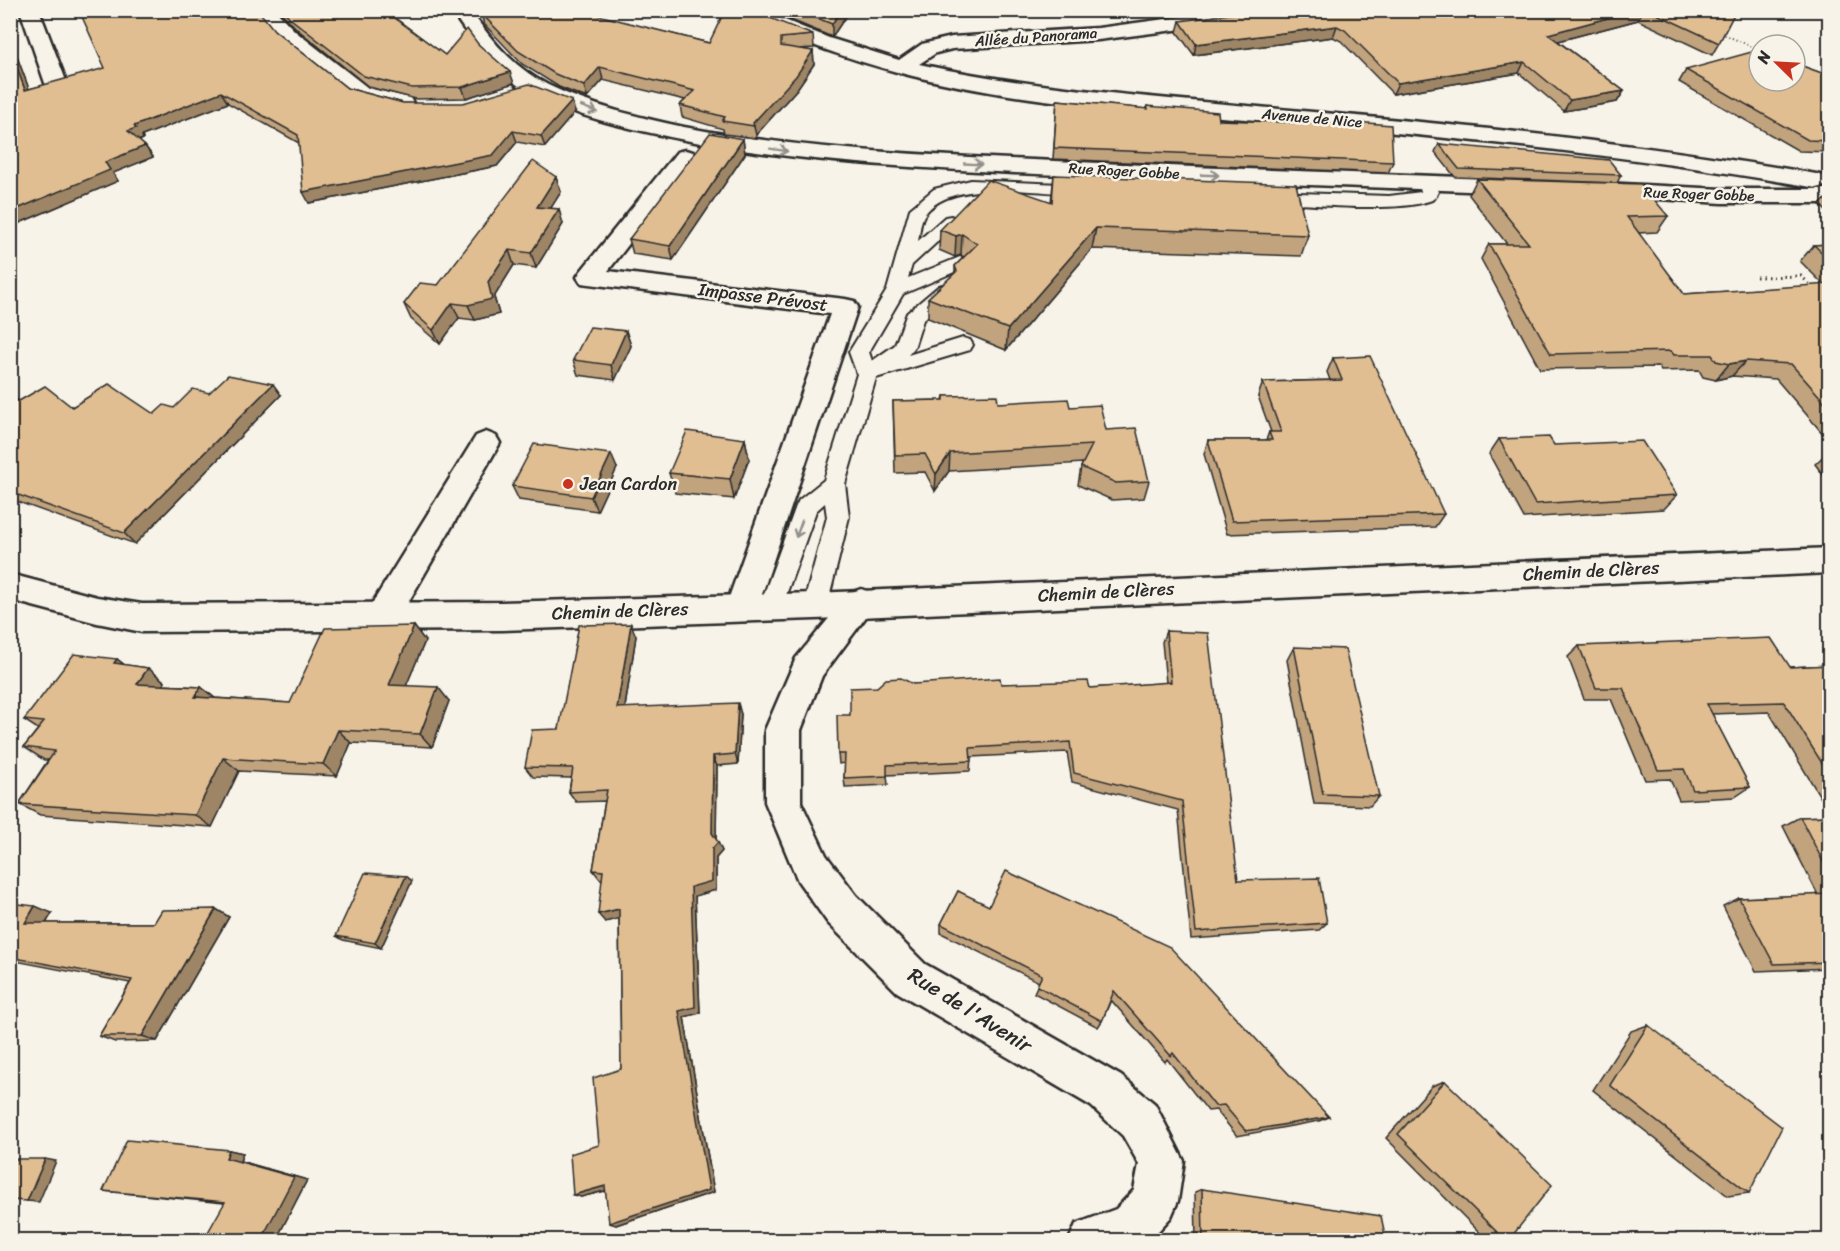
<svg xmlns="http://www.w3.org/2000/svg" width="1840" height="1251" viewBox="0 0 1840 1251" font-family="Sriracha,sans-serif">
	<style>
		.lines { fill: none; stroke-linecap: round; stroke-linejoin: round }
		.lane-casing { stroke: #2b2b2b; stroke-width: 4 }
		.street-casing { stroke: #2b2b2b; stroke-width: 5 }
		.secondary-casing { stroke: #2b2b2b; stroke-width: 5 }
		.path-far1 { stroke: #2b2b2b; stroke-width: 2; stroke-dasharray: 1 3; stroke-linecap: butt }
		.path { stroke: #2b2b2b; stroke-width: 3; stroke-dasharray: 1.5 4; stroke-linecap: butt }
		.lane { fill: #f7f3e8; fill-rule: evenodd }
		.street { fill: #f7f3e8; fill-rule: evenodd }
		.secondary { fill: #f7f3e8; fill-rule: evenodd }
		.wall { fill: #c1a37e; stroke: #2b2b2b; stroke-width: 1.5 }
		.shaded-wall { fill: #9d8566; stroke: #2b2b2b; stroke-width: 1.5 }
		.building { fill: #e0be92; stroke: #2b2b2b; stroke-width: 1.5 }
		.oneway { stroke: #918f8a }
		.poi-dot { fill: #c8321e; stroke: #f7f3e8; stroke-width: 2 }
		.labels { text-anchor: middle; dominant-baseline: central; stroke-width: 5; stroke-linejoin: round; paint-order: stroke }
		.far-street-label { font-size: 15px; fill: #2b2b2b; stroke: #f7f3e8 }
		.street-label { font-size: 18px; fill: #2b2b2b; stroke: #f7f3e8 }
		.poi-label { font-size: 18px; fill: #2b2b2b; stroke: #f7f3e8; text-anchor: start }
		.near-street-label { font-size: 21px; fill: #2b2b2b; stroke: #f7f3e8 }
	</style>
	<rect width="100%" height="100%" fill="#f7f3e8"/>
	<filter id="ink" filterUnits="userSpaceOnUse"><feTurbulence type="fractalNoise" baseFrequency=".0167" numOctaves="2"/><feDisplacementMap in="SourceGraphic" scale="12" xChannelSelector="R" yChannelSelector="G"/><feConvolveMatrix kernelMatrix="1 2 1 2 8 2 1 2 1" color-interpolation-filters="sRGB"/></filter>
	<g filter="url(#ink)">
		<g class="lines">
			<g class="lane-casing">
				<g id="lane">
					<path d="M1426,177L1432,178L1438,192C1436,196 1434,200 1429,201C1392,213 1310,204 1269,202L1260,197L1269,192L1389,196L1421,192L1418,182Z"/>
					<path d="M971,180L1084,185L1092,190L1084,195C1042,193 952,177 925,214C920,220 920,233 918,241L945,217L951,216L960,221L912,265L908,278L960,257L969,263L966,267L903,294L869,352L872,361L895,345L907,313L939,286L946,284L955,290L923,320L914,348L908,355L963,338L970,340L973,345L970,350L876,378L845,484L849,517L827,606L823,613L815,616L807,613L803,606L827,517L825,503L816,511L780,612L772,615L764,612L760,605L796,506L799,500L824,480L857,374L849,352L887,290L910,209L934,189Z"/>
				</g>
			</g>
			<g class="street-casing">
				<g id="street">
					<path d="M20,10H39L68,86L64,90H50L46,86Z"/>
					<path d="M255,10H275L295,31L368,88L410,98L413,103L410,108L402,109L354,97L281,39Z"/>
					<path d="M451,10H470C492,41 514,68 548,85C591,106 638,117 684,127C791,148 901,154 1010,159C1180,167 1349,173 1519,179L1527,181L1531,186L1527,191L1519,193C1351,186 1183,181 1015,173C900,167 784,161 670,137C623,127 575,116 532,94C496,75 473,43 451,10Z"/>
					<path d="M734,10H760L829,38L899,60L922,44L952,37L1098,28L1233,10H1291L1282,16L1098,40L952,49L936,53L919,64C1045,91 1174,99 1302,111C1474,126 1646,144 1816,174L1824,176L1828,181L1824,186L1816,188C1646,157 1474,140 1301,124C1167,111 1028,107 897,72C842,57 788,37 736,14Z"/>
					<path d="M685,150L693,152L696,157L608,271L845,299L854,301L858,307L758,606L754,615L742,619L730,615L726,606L830,314L581,283L577,277L581,271L677,152Z"/>
					<path d="M1604,183L1722,189H1830V203H1722L1596,195L1592,190L1596,185Z"/>
					<path d="M486,432L496,436L500,443L394,627L382,631L370,627L366,617L370,607L476,436Z"/>
					<path d="M861,589L872,593L877,602L822,676L801,730V802L826,855L856,895L925,964L1121,1076L1155,1104L1184,1161L1178,1201L1171,1217L1150,1240H1069L1076,1224L1116,1209L1134,1190L1139,1164L1123,1136L1091,1106L897,992L828,923L798,881L765,802V730L796,658L850,593Z"/>
				</g>
			</g>
			<g class="secondary-casing">
				<path id="secondary" d="M1830,548V573L815,619L502,630L142,632L97,623L10,600V574L97,597L142,604L502,602L815,593Z"/>
			</g>
			<path class="path-far1" d="M1721,33L1759,50"/>
			<path class="path" d="M1756,277L1801,276L1815,289"/>
			<use href="#lane" class="lane"/>
			<use href="#street" class="street"/>
			<use href="#secondary" class="secondary"/>
		</g>
		<g class="wall">
			<path d="M279,10H384L445,55L478,44L514,83L466,98L416,99L369,87L297,29Z"/>
			<path d="M481,10H582V12L709,43L813,35L814,48L798,49L813,51L814,64L797,89L756,135V138L724,134L723,129L682,117L680,105L685,100L603,80L587,98L559,87L522,64L484,24L480,12Z"/>
			<path d="M767,10H850L832,37Z"/>
			<path d="M1162,10H1212L1167,17Z"/>
			<path d="M1260,10H1736L1719,43L1712,55L1638,20L1558,41L1624,91L1617,102L1564,111L1519,73L1393,94L1341,41L1333,37L1194,55L1177,32L1180,21Z"/>
			<path d="M274,30L347,88L403,103L575,112L545,147L517,142L497,166L309,203L299,143L228,103L142,136L143,139L139,141L145,146L153,157L113,173L118,181L10,227L16,54L29,89Z"/>
			<path d="M1802,66L1830,76V152L1799,151L1679,82L1686,70Z"/>
			<path d="M1057,100L1146,109L1147,106L1219,120L1342,124L1344,121L1393,162L1388,173L1053,159Z"/>
			<path d="M743,139L745,154L673,260L633,254L629,239Z"/>
			<path d="M1439,144L1621,175L1617,183L1455,177L1435,152Z"/>
			<path d="M1054,175L1308,235L1301,256L1092,249L1006,350L928,318V298L955,273V266L964,257L961,255L955,257L939,250L940,230L1051,202Z"/>
			<path d="M556,177L561,192L550,209L563,224L536,268L514,265L494,297L499,314L475,320L459,318L440,344L411,319L404,304L438,285Z"/>
			<path d="M1477,179L1668,216L1657,232L1638,233L1684,294L1824,285L1800,261L1814,245L1830,244V442L1776,379L1732,376L1716,380L1703,377L1699,370L1661,371L1659,367L1540,369L1481,259L1489,244H1507L1469,195Z"/>
			<path d="M1830,194V215L1820,205Z"/>
			<path d="M626,331L631,346L615,380L578,375L573,360Z"/>
			<path d="M1333,358L1444,514L1435,527L1227,534L1204,454L1208,440H1266L1269,432H1271L1258,396L1263,382L1330,380L1327,372Z"/>
			<path d="M209,393L281,395L135,544L10,499V395L19,401L154,414L174,408Z"/>
			<path d="M944,396L998,403L1070,407L1106,430L1149,481L1144,498L1112,500L1078,485L1081,467L1083,463L949,471L935,491L925,472L895,473L893,401L943,400Z"/>
			<path d="M745,439L749,459L734,499L675,493L669,473Z"/>
			<path d="M1499,439L1554,445L1677,495L1664,509L1524,518L1489,454Z"/>
			<path d="M1830,450V484L1815,464Z"/>
			<path d="M617,468L597,511L519,500L512,486Z"/>
			<path d="M414,626L425,641L406,686L449,701L432,747L351,743L337,776L239,771L212,827L40,815L19,804L48,760H44L24,747L38,729L24,720L117,659L125,665L148,668L165,682L163,685L201,687L215,698L290,703Z"/>
			<path d="M1166,631L1238,880L1327,923L1319,930L1191,939L1178,810L1072,782L1067,752L971,757L970,771L887,775L888,785L845,787L844,778L845,763L839,764L838,754L850,715L877,687L913,684H1001L1090,688L1166,683L1162,642Z"/>
			<path d="M636,636L625,708L741,714L738,764L717,766L716,839L722,851L716,858V890L695,896L700,1013L684,1017L714,1192L616,1225L605,1191L581,1197L599,1145L621,1069L619,918L605,922L602,879H600L593,870L605,801L576,802L569,792L571,778L533,777L525,767L559,729Z"/>
			<path d="M1579,646L1790,667L1830,665V813L1769,712L1712,714L1750,787L1735,797L1679,800L1670,779L1645,780L1611,699H1584L1568,657Z"/>
			<path d="M1294,647L1379,796L1370,806L1314,804L1287,660Z"/>
			<path d="M1830,816V968L1756,971L1723,906L1739,898L1818,895L1783,826L1800,817Z"/>
			<path d="M406,876L412,881L381,948L343,940L336,936Z"/>
			<path d="M958,891L1329,1117L1319,1121L1237,1136L1216,1110L1208,1111L1167,1059L1165,1062L1111,1000L1102,1021L1098,1027L1034,993L1039,982L941,933V924Z"/>
			<path d="M10,903L52,913L46,923H154L216,909L229,917L157,1041L115,1042L99,1036L130,983L10,960Z"/>
			<path d="M1648,1025L1749,1193L1728,1196L1593,1090L1631,1031Z"/>
			<path d="M1445,1081L1509,1240H1487L1386,1138L1432,1086Z"/>
			<path d="M229,1150L243,1153L240,1161L307,1180L276,1240H233L224,1203L103,1191Z"/>
			<path d="M1202,1189L1386,1240H1196L1195,1192Z"/>
		</g>
		<g class="shaded-wall">
			<path d="M841,10H850L832,37V24Z"/>
			<path d="M1168,10H1212L1167,17Z"/>
			<path d="M1637,10H1643L1638,20L1543,45L1548,34Z"/>
			<path d="M1337,26L1333,37L1194,55L1196,44Z"/>
			<path d="M10,46L16,54L33,100L25,90L10,49Z"/>
			<path d="M813,51L814,64L797,89L756,135L753,123Z"/>
			<path d="M1524,62L1519,73L1393,94L1398,83Z"/>
			<path d="M600,67L603,80L587,98L584,86Z"/>
			<path d="M510,72L514,83L466,98L462,87Z"/>
			<path d="M1624,91L1617,102L1564,111L1570,100Z"/>
			<path d="M221,92L228,103L142,136L143,139L135,142L128,131L134,126Z"/>
			<path d="M572,101L575,112L545,147L541,136Z"/>
			<path d="M513,131L517,142L497,166L309,203L303,192Z"/>
			<path d="M743,139L745,154L673,260L670,246Z"/>
			<path d="M145,146L153,157L113,173L118,181L10,227V212L105,162Z"/>
			<path d="M556,177L561,192L542,222L537,207Z"/>
			<path d="M559,209L563,224L536,268L531,253Z"/>
			<path d="M1096,228L1092,249L1006,350L1008,329Z"/>
			<path d="M962,234L961,255L955,257L956,236Z"/>
			<path d="M509,250L514,265L494,297L499,314L475,320L468,305L488,282Z"/>
			<path d="M452,303L459,318L440,344L433,330Z"/>
			<path d="M626,331L631,346L615,380L611,365Z"/>
			<path d="M1746,361L1732,376L1716,380L1729,364Z"/>
			<path d="M273,384L281,395L135,544L124,533Z"/>
			<path d="M745,439L749,459L734,499L730,479Z"/>
			<path d="M950,453L949,471L935,491L936,474Z"/>
			<path d="M611,454L617,468L597,511L591,497Z"/>
			<path d="M631,624L636,636L623,719L617,708Z"/>
			<path d="M414,626L425,641L401,698L389,685Z"/>
			<path d="M117,659L134,673L114,663Z"/>
			<path d="M148,668L165,682L155,698L137,684Z"/>
			<path d="M201,687L217,700L195,697Z"/>
			<path d="M438,687L449,701L432,747L420,734Z"/>
			<path d="M738,703L741,714L738,764L735,754Z"/>
			<path d="M338,730L351,743L337,776L323,764Z"/>
			<path d="M713,756L717,766L716,843L712,833Z"/>
			<path d="M223,758L239,771L212,827L195,815Z"/>
			<path d="M718,842L722,851L716,858V890L695,896L700,1013L684,1017L714,1192L616,1225L609,1223L679,1011L691,887L712,849Z"/>
			<path d="M406,876L412,881L381,948L375,943Z"/>
			<path d="M35,906L52,913L42,930L25,923Z"/>
			<path d="M216,909L229,917L157,1041L142,1036Z"/>
			<path d="M619,909L625,917L605,922L598,914Z"/>
			<path d="M229,1150L243,1153L240,1161L307,1180L276,1240H261L226,1158Z"/>
			<path d="M45,1159L56,1161L39,1202L27,1201Z"/>
			<path d="M605,1186L612,1189L581,1197L573,1195Z"/>
		</g>
		<g class="building">
			<path d="M79,10H258L274,30L347,88L403,103H463L529,84L572,101L541,136L513,131L493,155L303,192L298,135L221,92L134,126L136,128L128,131L145,146L105,162L110,170L10,212V49L25,90L105,68Z"/>
			<path d="M283,10H384L445,55L467,29L478,44L510,72L462,87L412,88L364,76L291,19Z"/>
			<path d="M481,10H578L709,43L725,10H750L813,35L781,38V46L813,51L796,76L753,123L754,126L722,121L725,117L680,105L695,91L600,67L584,86L555,74L518,51L480,12Z"/>
			<path d="M797,10H841L832,24Z"/>
			<path d="M1260,10H1637L1548,34L1624,91L1570,100L1524,62L1398,83L1345,30L1337,26L1196,44L1180,21Z"/>
			<path d="M1648,10H1736L1719,43Z"/>
			<path d="M1759,50V81H1795V59L1801,62L1802,66L1830,76V141L1808,140L1686,70Z"/>
			<path d="M1057,100L1148,109L1147,106L1218,112L1219,120L1344,124V121L1391,125L1393,162L1054,148Z"/>
			<path d="M710,133L743,139L670,246L629,239Z"/>
			<path d="M1439,144L1609,160L1621,175L1459,169Z"/>
			<path d="M533,161L556,177L537,207L559,209L531,253L509,250L488,282L492,299L468,305L452,303L433,330L404,304L420,283L438,285Z"/>
			<path d="M1054,175L1296,184L1308,235L1096,228L1008,329L928,298L957,271L955,266L977,244L962,234L956,236L940,230L988,180L1052,202Z"/>
			<path d="M1477,179L1641,184L1668,216L1627,217L1684,294L1830,284V408L1791,364L1746,361L1729,364L1716,361L1712,355H1674L1671,351L1551,354L1489,244H1529Z"/>
			<path d="M1830,244V260L1814,245Z"/>
			<path d="M590,327L626,331L611,365L573,360Z"/>
			<path d="M1370,356L1444,514L1232,521L1208,440H1272L1269,432H1281L1263,382L1342,380L1333,358Z"/>
			<path d="M228,375L273,384L124,533L10,492V395L19,401L45,386L72,407L109,384L154,414L164,405L174,408L193,389L209,393Z"/>
			<path d="M997,395L998,403L1068,399L1070,407L1100,405L1106,430L1136,428L1149,481L1116,483L1081,467L1092,445L950,453L936,474L925,454L895,455L893,401L944,400V396Z"/>
			<path d="M687,431L745,439L730,479L669,473Z"/>
			<path d="M1549,437L1554,445L1642,441L1677,495L1535,504L1499,439Z"/>
			<path d="M534,444L611,454L591,497L512,486Z"/>
			<path d="M631,624L617,708L738,703L735,754L713,756L712,833L718,842L712,849V881L691,887L695,1007L679,1011L709,1190L609,1223L605,1186L573,1195L570,1154L599,1145L593,1078L621,1069L619,909L598,914L603,871L593,870L607,790L569,792L573,768L525,767L532,730L559,729L579,625Z"/>
			<path d="M414,626L389,685L438,687L420,734L338,730L323,764L223,758L195,815L19,804L55,751L24,747L44,722L24,720L74,654L117,659L114,663L148,668L137,684L201,687L195,697L290,703L325,628Z"/>
			<path d="M1166,631L1208,633L1238,880L1319,878L1327,923L1196,932L1182,801L1074,773L1070,742L970,748L971,761L887,765V776L844,778L845,754H838L837,715H850V688L877,687L886,679L901,678L913,684L1000,678L1001,684L1088,681L1090,688L1171,682Z"/>
			<path d="M1771,638L1790,667L1830,665V776L1784,702L1707,704L1750,787L1693,790L1684,769L1658,770L1623,688H1596L1579,646Z"/>
			<path d="M1294,647L1345,649L1379,796L1323,794Z"/>
			<path d="M1830,816V875L1800,817Z"/>
			<path d="M1006,871L1170,947L1329,1117L1246,1131L1224,1105L1215,1106L1173,1053L1171,1056L1114,991L1102,1021L1037,986L1042,975L941,924L958,891L989,906Z"/>
			<path d="M365,873L406,876L375,943L336,936Z"/>
			<path d="M1830,894V962L1774,964L1739,898Z"/>
			<path d="M10,903L35,906L25,923H154L162,910L216,909L142,1036H99L132,980L10,957Z"/>
			<path d="M1648,1025L1782,1127L1749,1193L1610,1085Z"/>
			<path d="M1445,1081L1552,1185L1509,1240H1505L1398,1134Z"/>
			<path d="M127,1140L229,1150L226,1158L294,1177L261,1240H233L207,1234L225,1202L103,1191Z"/>
			<path d="M10,1159H45L27,1201L10,1200Z"/>
			<path d="M1202,1189L1381,1216L1386,1240H1203Z"/>
		</g>
		<defs><path id="oneway-shaft" d="M-6 0H5M1.5-3L5.5 0L1.5 3" fill="none" stroke-width="1.6" stroke-linecap="round" stroke-linejoin="round" transform="scale(1.5)"/></defs>
		<g class="oneway">
			<use href="#oneway-shaft" transform="translate(589 109) rotate(21)"/>
			<use href="#oneway-shaft" transform="translate(779 150) rotate(9)"/>
			<use href="#oneway-shaft" transform="translate(973 164) rotate(3)"/>
			<use href="#oneway-shaft" transform="translate(1210 175) rotate(2)"/>
			<use href="#oneway-shaft" transform="translate(799 529) rotate(110)"/>
		</g>
	</g>
	<circle class="poi-dot" cx="568" cy="484" r="6"/>
	<g class="labels">
		<g class="far-street-label">
			<text transform="translate(1036 37) rotate(-4)">Allée du Panorama</text>
			<text transform="translate(1312 118) rotate(5)">Avenue de Nice</text>
			<text transform="translate(1124 171) rotate(3)">Rue Roger Gobbe</text>
			<text transform="translate(1699 194) rotate(2)">Rue Roger Gobbe</text>
		</g>
		<g class="street-label">
			<text transform="translate(763 297) rotate(7)">Impasse Prévost</text>
			<text transform="translate(1591 571) rotate(-3)">Chemin de Clères</text>
			<text transform="translate(1106 592) rotate(-3)">Chemin de Clères</text>
			<text transform="translate(620 611) rotate(-2)">Chemin de Clères</text>
		</g>
		<g class="poi-label">
			<text x="580" y="484">Jean Cardon</text>
		</g>
		<g class="near-street-label">
			<text transform="translate(970 1010) rotate(32)">Rue de l'Avenir</text>
		</g>
	</g>
	<rect width="1840" height="1251" fill="none" stroke="#f7f3e8" stroke-width="36"/>
	<rect x="18" y="18" width="1804" height="1215" fill="none" stroke="#2b2b2b" stroke-width="2" filter="url(#ink)"/>
	<g transform="translate(1777 63) rotate(294)"><circle r="28" fill="#f7f3e8" stroke="#a5a39c" stroke-width="1.5"/>
	<path d="M0-4.5L10 22L0 15L-10 22Z" fill="#c8321e"/>
	<text y="-9" font-size="16" font-weight="bold" text-anchor="middle" fill="#2b2b2b">N</text>
	</g>
</svg>
